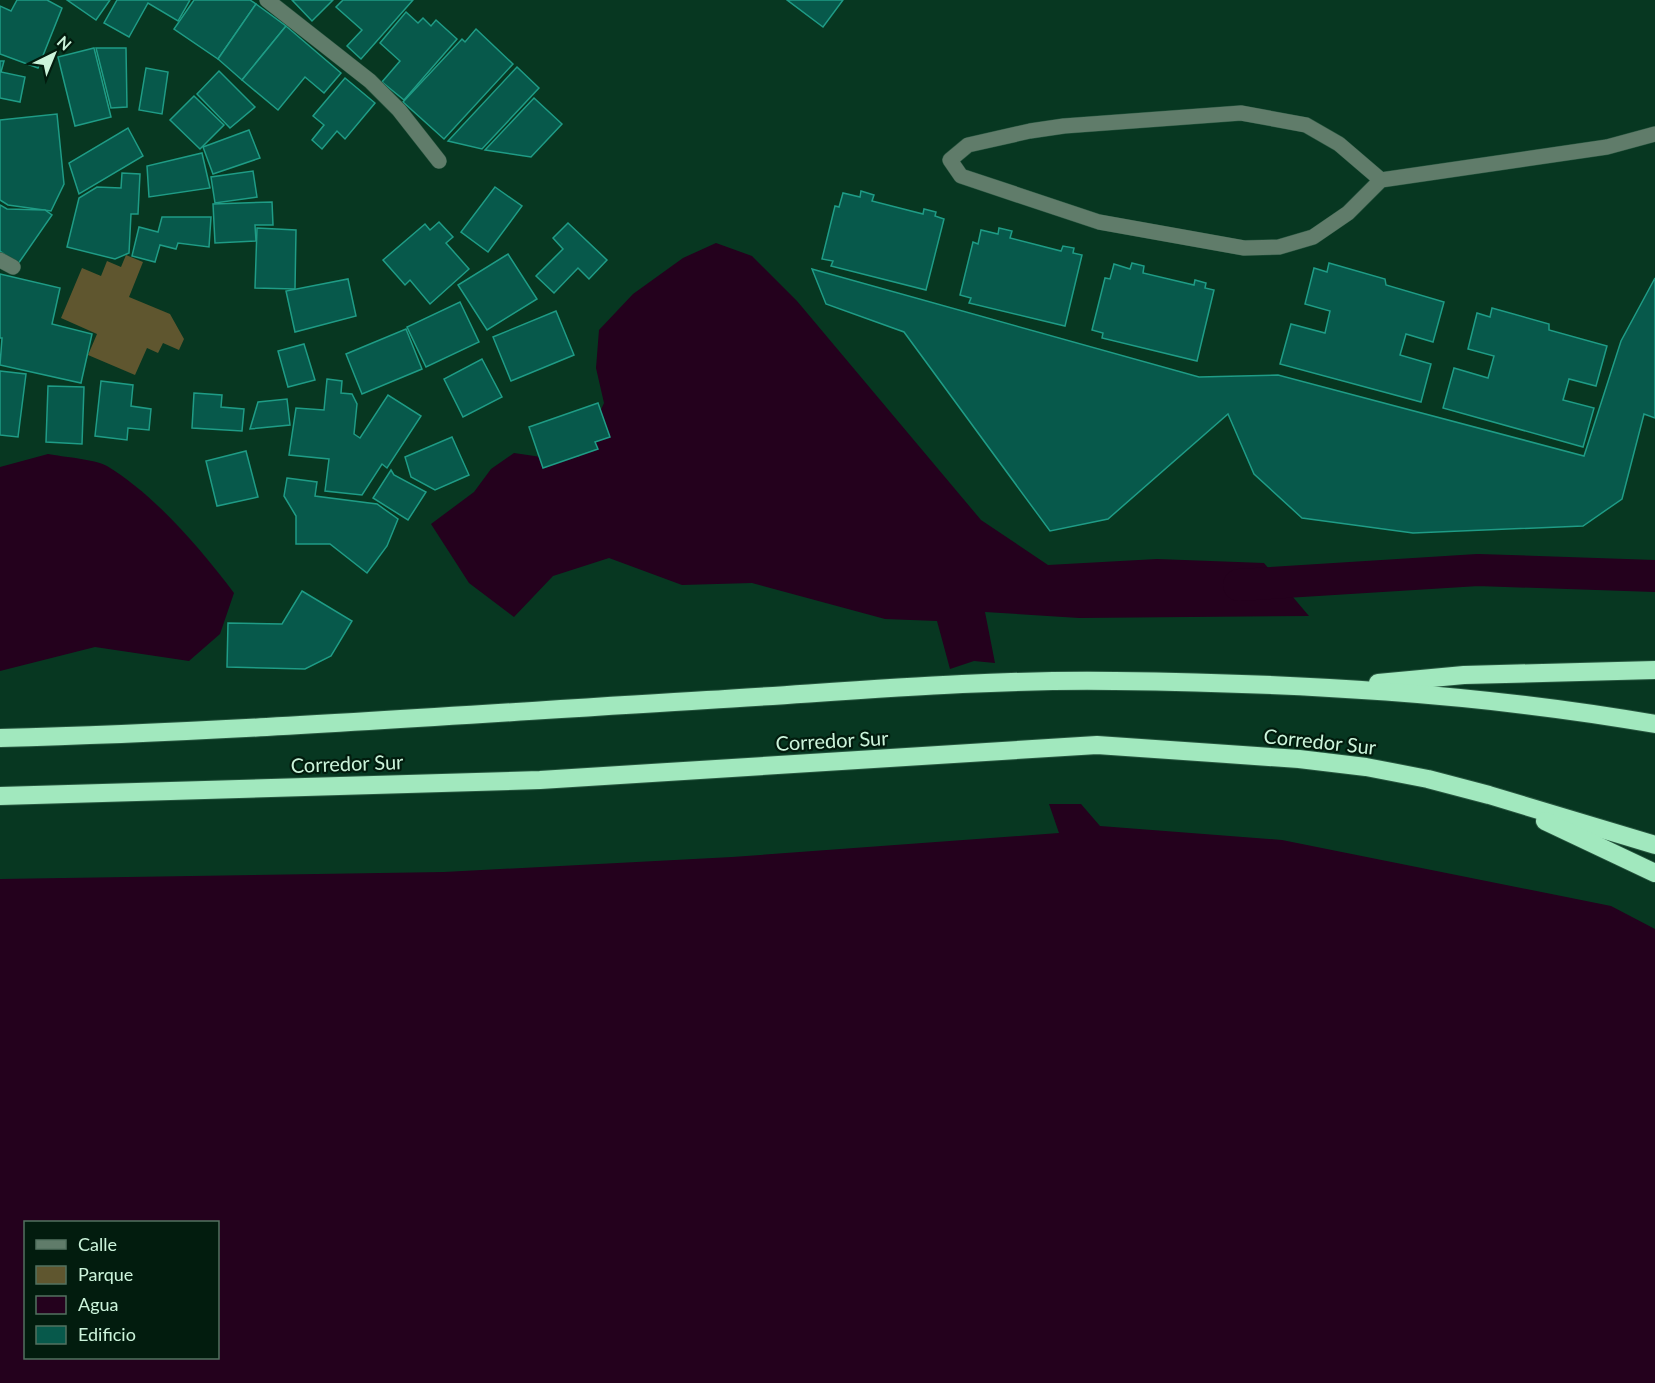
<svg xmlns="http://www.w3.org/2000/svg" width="1655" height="1383" viewBox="0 0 1655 1383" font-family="Lato,sans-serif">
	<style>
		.green { fill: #5f562f }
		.water { fill: #24011d; fill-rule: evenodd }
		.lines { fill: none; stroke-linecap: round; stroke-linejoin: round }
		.canal { stroke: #24011d; stroke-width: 32 }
		.building { fill: #07594b; stroke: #1f9c86; stroke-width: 1.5 }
		.minor-casing { stroke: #27553f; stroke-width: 16 }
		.highway-casing { stroke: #27553f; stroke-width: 20 }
		.minor { stroke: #607c6a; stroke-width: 15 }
		.highway { stroke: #a1e8be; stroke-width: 18 }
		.labels { text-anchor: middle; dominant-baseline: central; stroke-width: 4.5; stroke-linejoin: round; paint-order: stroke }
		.street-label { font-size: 20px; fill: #ccf4db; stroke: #021c0e }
	</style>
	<rect width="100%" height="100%" fill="#073721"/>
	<path class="green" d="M126,255L143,262L129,297L170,314L184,339L179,350L163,343L158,353L147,348L135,375L88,355L97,334L61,318L82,268L101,276L107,261L121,267Z"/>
	<g class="water">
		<path d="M716,243L752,256L797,301L981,520L1048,565L1157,559L1264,563L1309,616L1079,618L985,612L995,663L974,661L950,669L937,621L885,619L752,583L682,585L609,558L553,576L514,617L469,583L431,524L474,492L491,469L514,453L548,458L579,457L604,403L596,368L599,330L633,294L683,258Z"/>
		<path d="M48,454C63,457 94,459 107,466C155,495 201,549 234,593L220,634L189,661L95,647L0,671V467Z"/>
		<path d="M1049,804H1081L1100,826L1282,840L1611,906L1655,929V1383H0V879L444,872L732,857L1059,833ZM26,1222H218V1358H26Z"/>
	</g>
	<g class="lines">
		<path class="canal" d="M1239,585L1478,570L1655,576"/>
	</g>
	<g class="building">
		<path d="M17,0H47L62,8L38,68L0,54V6L11,11Z"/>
		<path d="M67,0H110L96,20Z"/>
		<path d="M117,0H190L178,21L148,3L129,37L104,23Z"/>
		<path d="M194,0H250L256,4L218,59L174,29Z"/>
		<path d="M292,0H333L312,21Z"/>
		<path d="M343,0H413L361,59L347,46L362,30L336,7Z"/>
		<path d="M787,0H843L823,27Z"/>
		<path d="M256,4L286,26L242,80L218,59Z"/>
		<path d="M406,12L418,23L423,18L431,26L436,20L457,39L404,100L382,82L400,61L380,43Z"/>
		<path d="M286,26L341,73L324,93L305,77L278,110L242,80Z"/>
		<path d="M476,29L513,64L444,139L403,102L462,39L465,42Z"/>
		<path d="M94,48L111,117L75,126L58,57Z"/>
		<path d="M96,48H126L127,107L111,108Z"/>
		<path d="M0,61H4L1,72L25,77L20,102L0,98Z"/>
		<path d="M517,67L539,88L482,149L448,141Z"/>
		<path d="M146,68L168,72L162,114L139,110Z"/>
		<path d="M219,71L255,107L230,128L197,94Z"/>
		<path d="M345,78L375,103L345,139L337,131L322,149L312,140L324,125L313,116Z"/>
		<path d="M194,96L224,125L200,149L170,120Z"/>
		<path d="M534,98L562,124L531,157L485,150Z"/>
		<path d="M57,114L64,184L51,211L8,205L0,200V120Z"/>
		<path d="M128,128L143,156L79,194L69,163Z"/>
		<path d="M249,130L260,158L213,174L203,147Z"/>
		<path d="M202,153L210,188L149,197L147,166Z"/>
		<path d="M253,171L257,197L215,203L211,177Z"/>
		<path d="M122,173L140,174L138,214H131L129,253L115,259L67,247L79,198L97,187L121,188Z"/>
		<path d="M495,187L522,206L488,252L461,232Z"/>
		<path d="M861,191L874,195L872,201L923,214L924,209L936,212L935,216L944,219L926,290L831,266L833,261L822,259L835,206L839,207L843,193L860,197Z"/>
		<path d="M272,202L273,225H255L256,241L215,243L213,204Z"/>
		<path d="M0,205L7,209L45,210L52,215L18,264L0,251Z"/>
		<path d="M162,217H211L209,247L178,243L176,249L160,245L155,262L132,256L139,227L158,232Z"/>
		<path d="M439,222L453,237L446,243L469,269L430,304L410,280L405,285L383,260L425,224L430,230Z"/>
		<path d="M568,223L607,260L589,279L578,268L554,293L536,276L563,249L553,238Z"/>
		<path d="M257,228L296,230L295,289L255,288Z"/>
		<path d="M999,228L1012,231L1010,238L1061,251L1063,246L1074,248L1073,253L1082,255L1065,326L969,303L971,298L960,295L973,242L978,244L981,230L998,234Z"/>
		<path d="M508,254L537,299L487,330L458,285Z"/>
		<path d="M1132,263L1144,266L1143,273L1194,285L1195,280L1206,283L1205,288L1214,290L1197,361L1102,338L1103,333L1092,330L1105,278L1110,279L1114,264L1130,269Z"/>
		<path d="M1329,263L1385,279L1386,285L1444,302L1433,342L1406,334L1400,355L1431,364L1421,402L1280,364L1291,324L1325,333L1330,311L1305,304L1314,268L1327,272Z"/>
		<path d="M812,269L1199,377L1278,375L1584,456L1621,341L1655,278V418L1644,414L1622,499L1583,526L1413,533L1302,518L1254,474L1228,414L1108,519L1050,531L904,332L826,304Z"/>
		<path d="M0,274L60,288L52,324L92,334L81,383L0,365L2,338H0Z"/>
		<path d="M348,279L356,316L295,332L286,291Z"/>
		<path d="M460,302L479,342L426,367L407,327Z"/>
		<path d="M1492,308L1549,324V330L1607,346L1596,386L1569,379L1563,400L1594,408L1583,447L1443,408L1454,368L1488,378L1494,356L1468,349L1477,313L1490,317Z"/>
		<path d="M556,311L574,355L511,381L493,337Z"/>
		<path d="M406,329L422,369L362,394L346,354Z"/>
		<path d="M304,344L315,380L288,387L278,351Z"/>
		<path d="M482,359L502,397L463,417L444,379Z"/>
		<path d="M0,371L26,374L18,437L0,435Z"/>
		<path d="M327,379L342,381L341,393L352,394L357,404L354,434L360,438L388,395L421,416L387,468L382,464L362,495L325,491L329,459L289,455L296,408L324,410Z"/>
		<path d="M101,381L133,385L131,406L151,409L149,430L128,428L127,440L95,436Z"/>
		<path d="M48,386L84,387L82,444L46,442Z"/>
		<path d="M194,393L222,395L221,407L244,409L242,431L192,428Z"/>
		<path d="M287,399L290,425L250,429L258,402Z"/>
		<path d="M598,403L610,437L595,442L598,449L543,468L529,427Z"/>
		<path d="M452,437L469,475L435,490L411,477L405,457Z"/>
		<path d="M246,451L258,497L217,506L206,461Z"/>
		<path d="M391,470L394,475L426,492L408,520L373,498Z"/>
		<path d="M287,478L317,482L315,496L377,504L398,519L387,546L367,573L330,544H296V516L284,496Z"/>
		<path d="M302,591L352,621L331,656L305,669L227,667L228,623L282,624Z"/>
	</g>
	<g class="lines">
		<g class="minor-casing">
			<g id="minor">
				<path d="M267,0L370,81L399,110L439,161"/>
				<path d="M1381,180L1339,144L1306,125L1241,113L1064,126L1030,131L968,145L950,160L961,176L1099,222L1244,248L1279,247L1313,237L1348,213L1381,180L1607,147L1655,134"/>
				<path d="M0,260L13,267"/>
			</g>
		</g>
		<g class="highway-casing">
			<g id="highway">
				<path d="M1378,683L1464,675L1655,670"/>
				<path d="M0,738C236,732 472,714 707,700C843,692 980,679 1115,681C1295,683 1478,693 1655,724"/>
				<path d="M0,796L540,780L1097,745L1299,759L1366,767L1428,779L1489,795L1655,845"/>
				<path d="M1545,821L1655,873"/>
			</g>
		</g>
		<use href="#minor" class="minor"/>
		<use href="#highway" class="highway"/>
	</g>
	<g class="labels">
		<g class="street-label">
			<text transform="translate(832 740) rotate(-3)">Corredor Sur</text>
			<text transform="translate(1320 741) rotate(6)">Corredor Sur</text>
			<text transform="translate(347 763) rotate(-2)">Corredor Sur</text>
		</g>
	</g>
	<rect x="24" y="1221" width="195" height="138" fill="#021c0e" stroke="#537260" stroke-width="1.5"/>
	<rect x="36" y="1240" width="30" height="9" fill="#607c6a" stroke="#537260" stroke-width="1.5"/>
	<text x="78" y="1251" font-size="18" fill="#ccf4db">Calle</text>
	<rect x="36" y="1266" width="30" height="18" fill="#5f562f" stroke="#537260" stroke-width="1.5"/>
	<text x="78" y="1281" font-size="18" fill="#ccf4db">Parque</text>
	<rect x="36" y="1296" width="30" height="18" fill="#24011d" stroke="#537260" stroke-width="1.5"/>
	<text x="78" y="1311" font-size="18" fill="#ccf4db">Agua</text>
	<rect x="36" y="1326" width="30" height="18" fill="#07594b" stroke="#537260" stroke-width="1.5"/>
	<text x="78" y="1341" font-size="18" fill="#ccf4db">Edificio</text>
	<g transform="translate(54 54) rotate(43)" stroke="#021c0e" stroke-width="4.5" paint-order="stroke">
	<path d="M0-4.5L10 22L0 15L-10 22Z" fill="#ccf4db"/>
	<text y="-9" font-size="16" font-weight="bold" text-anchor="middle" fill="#ccf4db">N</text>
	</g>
</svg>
